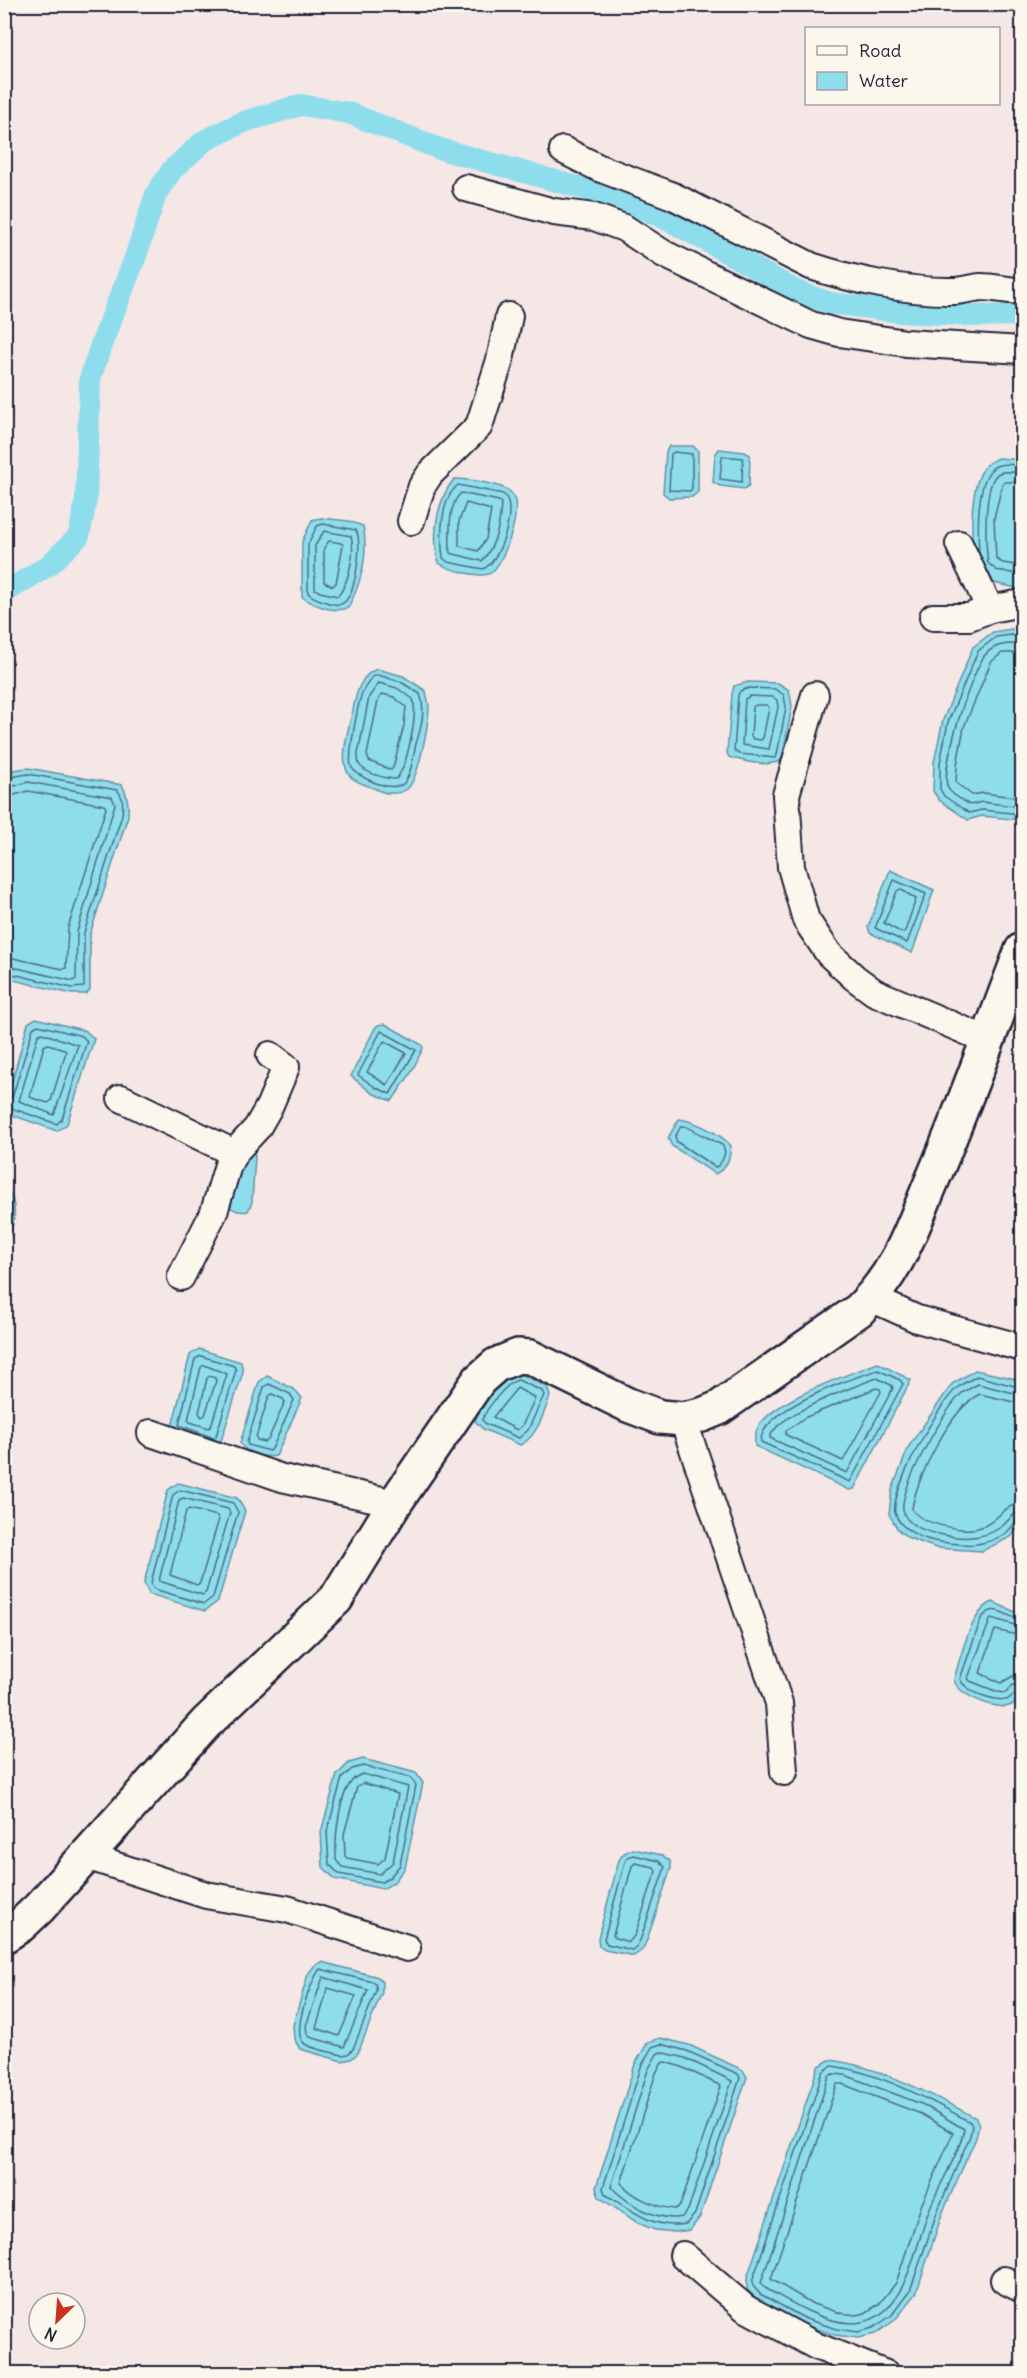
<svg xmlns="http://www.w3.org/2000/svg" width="1027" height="2378" viewBox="0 0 1027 2378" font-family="Delius,sans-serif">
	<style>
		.water { fill: #8eddec; stroke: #6392a5; stroke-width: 1.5 }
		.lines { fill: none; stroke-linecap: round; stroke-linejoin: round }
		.shore { stroke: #4d6d82; stroke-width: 1.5 }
		.canal { stroke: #8eddec; stroke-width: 22 }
		.street-casing { stroke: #22223b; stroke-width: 30 }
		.secondary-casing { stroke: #22223b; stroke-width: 38 }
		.street { stroke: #fbf7ec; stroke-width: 26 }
		.secondary { stroke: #fbf7ec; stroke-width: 33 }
	</style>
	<rect width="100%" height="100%" fill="#f4e7e5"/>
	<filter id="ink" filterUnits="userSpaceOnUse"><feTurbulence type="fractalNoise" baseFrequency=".0167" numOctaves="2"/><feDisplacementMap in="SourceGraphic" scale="12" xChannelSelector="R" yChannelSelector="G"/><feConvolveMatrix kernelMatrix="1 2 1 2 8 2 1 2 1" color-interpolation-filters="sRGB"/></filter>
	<g filter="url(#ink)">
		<g class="water">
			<path d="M669,446H693L698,451V492L692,497L669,498L663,493L666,452Z"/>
			<path d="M719,449L744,452L750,455L749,485L745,489L720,486L713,482L715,455Z"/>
			<path d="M998,458L1022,460V589L989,582L974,567C972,540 967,488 986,465C989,462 994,460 998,458Z"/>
			<path d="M454,479C466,479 506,484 512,494C523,510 505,560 492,572C483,580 447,569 439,563C431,536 437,500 454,479Z"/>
			<path d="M321,518L348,521L363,526C369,554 361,583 348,608C333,613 315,606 302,597V542L312,520Z"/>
			<path d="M1012,629L1022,631V820L982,816L968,820L939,800L933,791L934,762L943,720L973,647L993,632Z"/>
			<path d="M377,669L403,676L426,691C427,697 429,703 429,709C428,725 419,779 407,789C399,795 384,794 376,789C369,786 357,783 351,777C337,764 349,727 353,710C356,694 360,675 377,669Z"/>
			<path d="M748,682L778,683L789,690L792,706L782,760C768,768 743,761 729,757L727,753L732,694L734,686Z"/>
			<path d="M28,768L122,785C128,795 129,804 128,816L90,934V990L86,994H72L5,978V778L13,770Z"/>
			<path d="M890,870L934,890L912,953L870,933L868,927Z"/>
			<path d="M36,1018L86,1031L94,1039L67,1124L57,1131L9,1114L5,1107L28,1023Z"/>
			<path d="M385,1024L422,1045L423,1048L411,1073L392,1101L372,1093L351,1076L375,1028L378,1025Z"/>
			<path d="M679,1119C695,1121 721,1134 731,1146C730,1159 727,1168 715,1174L672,1146L668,1138Z"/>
			<path d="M248,1150L254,1151L255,1156L252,1202L248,1211C239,1213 233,1210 226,1204L227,1188Z"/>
			<path d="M5,1188C23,1205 11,1231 5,1251Z"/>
			<path d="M199,1349L241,1362L243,1372L221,1441L214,1445L172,1427L190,1355Z"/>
			<path d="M878,1363L911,1380L854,1489L849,1490L755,1446C755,1442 754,1436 756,1432C765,1402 850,1374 878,1363Z"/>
			<path d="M975,1370L1016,1379L1022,1383V1523L1011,1537L982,1551L936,1548L909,1538L898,1530L889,1514L892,1490L909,1446L952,1384Z"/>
			<path d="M518,1373L547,1387L550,1396C545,1411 536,1439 520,1445L483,1429L475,1421C480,1404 500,1379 518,1373Z"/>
			<path d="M267,1376L294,1389L302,1398L276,1456C264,1458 246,1454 240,1443L259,1382Z"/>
			<path d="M178,1483L237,1498L245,1511L218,1601L205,1611L149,1594L144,1583L168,1490Z"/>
			<path d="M993,1602L1022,1615V1693C1019,1699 1016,1704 1009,1706C994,1710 956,1694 954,1679C961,1657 970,1611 993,1602Z"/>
			<path d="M363,1759L416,1773L423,1783L405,1868L394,1882L383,1889L335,1879L323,1867L321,1832L337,1775L349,1763Z"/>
			<path d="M633,1849L662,1855L670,1861L671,1868L647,1940L642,1950L634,1956L605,1950L599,1946L598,1938L619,1860L624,1853Z"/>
			<path d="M322,1962L378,1977L382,1982V1992L358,2053L351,2059L342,2061L300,2049L294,2039L293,2025L308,1974L315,1965Z"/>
			<path d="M660,2038L689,2045L743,2070L747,2077L700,2217L690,2230L675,2232L655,2230L638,2223L599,2197L596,2188L635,2064L648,2042Z"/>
			<path d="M829,2060C877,2065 933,2095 976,2118L979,2125L976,2138L942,2214L916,2294L895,2320L875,2334L858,2338L835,2335L804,2325L756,2299L747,2289V2278L818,2067Z"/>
		</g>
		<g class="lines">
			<g class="shore">
				<path d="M674,452L692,454V488L690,491L669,490L671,454Z"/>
				<path d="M722,456L743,458L742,482L720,479Z"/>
				<path d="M1022,473C1016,473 1005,470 999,473C983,481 985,547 988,563L996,570L1022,575"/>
				<path d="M1022,482H1003L994,518L996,559L1003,563L1022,566"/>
				<path d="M458,485L503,494C519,505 500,563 483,569L448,562L443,558C440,536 440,500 458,485Z"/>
				<path d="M461,493L499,501L501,503C500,525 496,545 482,561L450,553C450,535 447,506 461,493Z"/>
				<path d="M466,503L491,510L486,539L478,551L459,546V521Z"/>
				<path d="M323,524L356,530C363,542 356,595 343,603C337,608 313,598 308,593V544L317,526Z"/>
				<path d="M324,531L351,536C356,552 348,584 338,596L320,592L315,589V546Z"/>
				<path d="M329,541L341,543L343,545L336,583L333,586L324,582V548Z"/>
				<path d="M979,553C978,534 975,471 999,465C1006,463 1015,465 1022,466"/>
				<path d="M1022,637L1011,635L996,637L978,651L948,722L940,763V789L944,796L969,813L982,810L1022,814"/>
				<path d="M1022,644C1008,644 995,643 985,655C972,671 939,770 948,788C951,795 964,801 970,805L982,802L1022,807"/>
				<path d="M1022,653H1002L991,662L964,727L957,765L956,783L972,795L983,793L1022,798"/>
				<path d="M378,675L401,682L420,694C426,710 421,728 416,744C413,755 412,774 404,783C394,794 355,777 351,766C348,755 358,704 362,693C365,687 369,682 372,677Z"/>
				<path d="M379,683L397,688L413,699C418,714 407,768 396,779C387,779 363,773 359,764C358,763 358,755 358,754L369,697Z"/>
				<path d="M749,688L775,689L784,695L786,707L777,755L775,758L740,754L734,751L738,695L740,691Z"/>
				<path d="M382,694L394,697L406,707L404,725L393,768L391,770L369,761L367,755L378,700Z"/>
				<path d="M750,696L773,697L777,700L778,707L769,749L742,745L745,699Z"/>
				<path d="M756,705H767L769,708L763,738L761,740L753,739L751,736L753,707Z"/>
				<path d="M4,782L16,776L28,774L117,790C124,797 123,806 122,815L84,933V987L72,988L4,972"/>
				<path d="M4,789L28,782L112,797L115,804L77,932L76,979L73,981L4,965"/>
				<path d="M4,798L28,791L104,805L106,808L68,928L66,968L63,969L4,956"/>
				<path d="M894,880L926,894L907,943L875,928Z"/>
				<path d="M900,889L916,899L905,931L902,933L884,923L897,891Z"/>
				<path d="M38,1025L82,1036L87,1041L62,1119L57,1124L14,1109L8,1103L13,1095L33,1028Z"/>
				<path d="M381,1031L416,1050L390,1094L375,1087L358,1075Z"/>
				<path d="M42,1033L78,1045L54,1115L19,1101L38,1035Z"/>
				<path d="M384,1041L406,1053L387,1085L367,1072Z"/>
				<path d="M48,1044L64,1049L66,1052L51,1101L48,1103L32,1098L30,1096L44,1046Z"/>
				<path d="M681,1126H685L722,1145C728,1152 723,1160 718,1166L715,1167L677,1142L675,1137Z"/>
				<path d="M201,1356L234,1366L236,1370L216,1436L214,1438L179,1425L195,1359Z"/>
				<path d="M204,1365L227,1374L211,1426L209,1428L190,1422L188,1420L201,1367Z"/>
				<path d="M878,1370L900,1380L903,1384L850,1482L761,1442C759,1410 852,1378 878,1370Z"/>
				<path d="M210,1376L215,1378L216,1381L205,1415L202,1417L199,1413L207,1378Z"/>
				<path d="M877,1378L891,1385L893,1388L847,1473L770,1438C774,1415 855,1386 877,1378Z"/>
				<path d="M518,1380L542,1391L544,1395L528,1430L519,1438L486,1424L482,1420C486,1409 507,1382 518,1380Z"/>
				<path d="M269,1384L290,1394L294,1400L272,1449L269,1451L248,1445L247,1442L264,1387Z"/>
				<path d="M517,1388L535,1398L522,1426L517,1430L493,1417Z"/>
				<path d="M876,1388L880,1389L881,1392L843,1461L786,1435V1431L804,1418Z"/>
				<path d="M1022,1388L977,1376C970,1380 963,1383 957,1388C939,1403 890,1490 895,1513C900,1530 924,1540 940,1542C964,1545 984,1548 1006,1533C1012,1529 1013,1521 1022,1520"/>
				<path d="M272,1394L283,1399L285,1402L268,1440L265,1442L257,1440L256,1437L269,1396Z"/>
				<path d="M1022,1395L978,1384C973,1387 967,1390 962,1393C945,1408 900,1487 903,1510C905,1525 927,1532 939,1534C960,1539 983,1540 1001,1527C1010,1521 1011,1513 1022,1512"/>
				<path d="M1022,1404L980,1394C952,1407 916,1478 912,1509C920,1524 962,1532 978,1528C997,1524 1003,1504 1022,1503"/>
				<path d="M180,1490L233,1503L238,1512L213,1597L204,1604L154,1589L151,1583L173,1495Z"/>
				<path d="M183,1498L228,1509L230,1513L206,1592L203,1595L159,1581L179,1500Z"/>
				<path d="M189,1509L217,1516L219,1519L200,1583L197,1585L170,1575L186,1511Z"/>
				<path d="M1022,1620C1004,1617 995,1601 981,1619L960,1679C966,1693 993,1700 1007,1700L1017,1692L1022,1691"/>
				<path d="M1022,1627L991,1618L968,1678L970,1681L998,1692L1006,1693L1013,1685L1022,1683"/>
				<path d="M1022,1636L995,1630L980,1673L1001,1683L1013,1676L1022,1674"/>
				<path d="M363,1766L411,1778L416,1785L400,1865L390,1877L382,1882L339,1874L329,1864L327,1832L342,1778L352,1769Z"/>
				<path d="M363,1774L408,1787L393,1862L380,1874L342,1867L336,1860C335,1839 338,1779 363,1774Z"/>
				<path d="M363,1783L398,1794L385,1858L378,1864L347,1858L345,1856L344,1834L357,1787Z"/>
				<path d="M634,1855L659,1861L665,1867L641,1938L637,1946L632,1950L607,1944L604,1939L625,1862L628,1857Z"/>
				<path d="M635,1863L654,1867L656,1871L635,1935L629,1942L615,1938L613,1935L632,1866Z"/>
				<path d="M320,1969L373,1982L376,1985V1991L353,2049L348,2054L342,2055C331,2052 315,2050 305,2044C290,2035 311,1980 320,1969Z"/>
				<path d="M323,1977L368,1990L344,2047L310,2037L307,2034L306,2026Z"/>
				<path d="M328,1988L356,1996L339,2036L316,2028Z"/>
				<path d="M661,2044L687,2051L738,2074L740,2078L695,2214L686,2224C654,2230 631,2210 605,2194L603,2188L641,2067L652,2047Z"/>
				<path d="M661,2052L685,2058L732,2081L688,2210L682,2217C658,2222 628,2204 611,2187L648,2070L657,2054Z"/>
				<path d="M665,2062L682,2067L721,2086L680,2206L675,2209C656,2207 634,2198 621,2183L656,2073L662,2063Z"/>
				<path d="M831,2066C873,2070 933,2101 970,2122L972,2126L970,2136L937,2212L910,2291L891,2316L873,2328L858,2332L837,2329L806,2319L760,2294L753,2286V2279L823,2072Z"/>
				<path d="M833,2074L845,2075L924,2105L964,2129C958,2158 938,2185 928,2213C907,2276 896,2352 810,2312C794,2305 780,2296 765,2288L761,2283L829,2076Z"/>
				<path d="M837,2084H842L921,2114L953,2133L921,2206L896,2283L879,2304L865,2313L857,2315L840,2313L813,2304L771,2279Z"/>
			</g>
			<path class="canal" d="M4,593L49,565L79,536L86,500L90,379L101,345L135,258L156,194L172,170L204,141L243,122L301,105L349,113L440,149L618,198L672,222L798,292L830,303L901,312L975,316L1022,315"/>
			<g class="street-casing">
				<g id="street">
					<path d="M563,150L599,168L673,196L811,266C853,280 909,292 953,291C962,291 971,288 981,287C995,287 1008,291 1022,291"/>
					<path d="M466,188L554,212L594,217L624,228L664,254L811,325L839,333L906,343L1022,350"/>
					<path d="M411,521L422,486L430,474L479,426L500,360L509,316"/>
					<path d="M959,544L990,609"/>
					<path d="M933,617H969L990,609L1022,603"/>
					<path d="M815,695L786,795L791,867L806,920L829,954L855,978L874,992L987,1040"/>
					<path d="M121,1098L234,1153"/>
					<path d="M181,1277L214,1212L228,1165L234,1153L257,1128L269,1107L286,1067L270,1055"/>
					<path d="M871,1298L917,1319L1022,1348"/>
					<path d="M683,1419L779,1703L784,1772"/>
					<path d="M151,1433L282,1478L395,1503"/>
					<path d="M86,1856L206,1895L287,1909L407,1948"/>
					<path d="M683,2255L745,2308L816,2346L886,2374"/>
					<path d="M1004,2280L1022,2289"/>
				</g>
			</g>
			<g class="secondary-casing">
				<path id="secondary" d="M4,1936L21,1925L39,1908L206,1723L336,1599L395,1503L479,1380L496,1365L518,1356L530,1357L628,1405L660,1417L683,1419L702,1415L719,1408L859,1310C900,1270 912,1227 934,1176C966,1101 993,1025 1022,950"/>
			</g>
			<use href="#street" class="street"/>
			<use href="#secondary" class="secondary"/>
		</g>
	</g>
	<rect width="1027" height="2378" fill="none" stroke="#fbf7ec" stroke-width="24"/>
	<rect x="12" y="12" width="1003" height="2354" fill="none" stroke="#22223b" stroke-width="2" filter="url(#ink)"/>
	<rect x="805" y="27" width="195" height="78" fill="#fbf7ec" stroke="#a4a2a5" stroke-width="1.5"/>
	<rect x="817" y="46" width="30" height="9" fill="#fbf7ec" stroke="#a4a2a5" stroke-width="1.5"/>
	<text x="859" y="57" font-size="18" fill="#22223b">Road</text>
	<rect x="817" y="72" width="30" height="18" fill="#8eddec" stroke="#a4a2a5" stroke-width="1.5"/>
	<text x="859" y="87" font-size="18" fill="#22223b">Water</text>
	<g transform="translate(57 2321) rotate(205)"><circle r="28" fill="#fbf7ec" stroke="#a4a2a5" stroke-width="1.5"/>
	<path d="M0-4.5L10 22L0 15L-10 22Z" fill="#c8321e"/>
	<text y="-9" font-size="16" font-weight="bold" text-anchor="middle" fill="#22223b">N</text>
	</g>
</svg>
